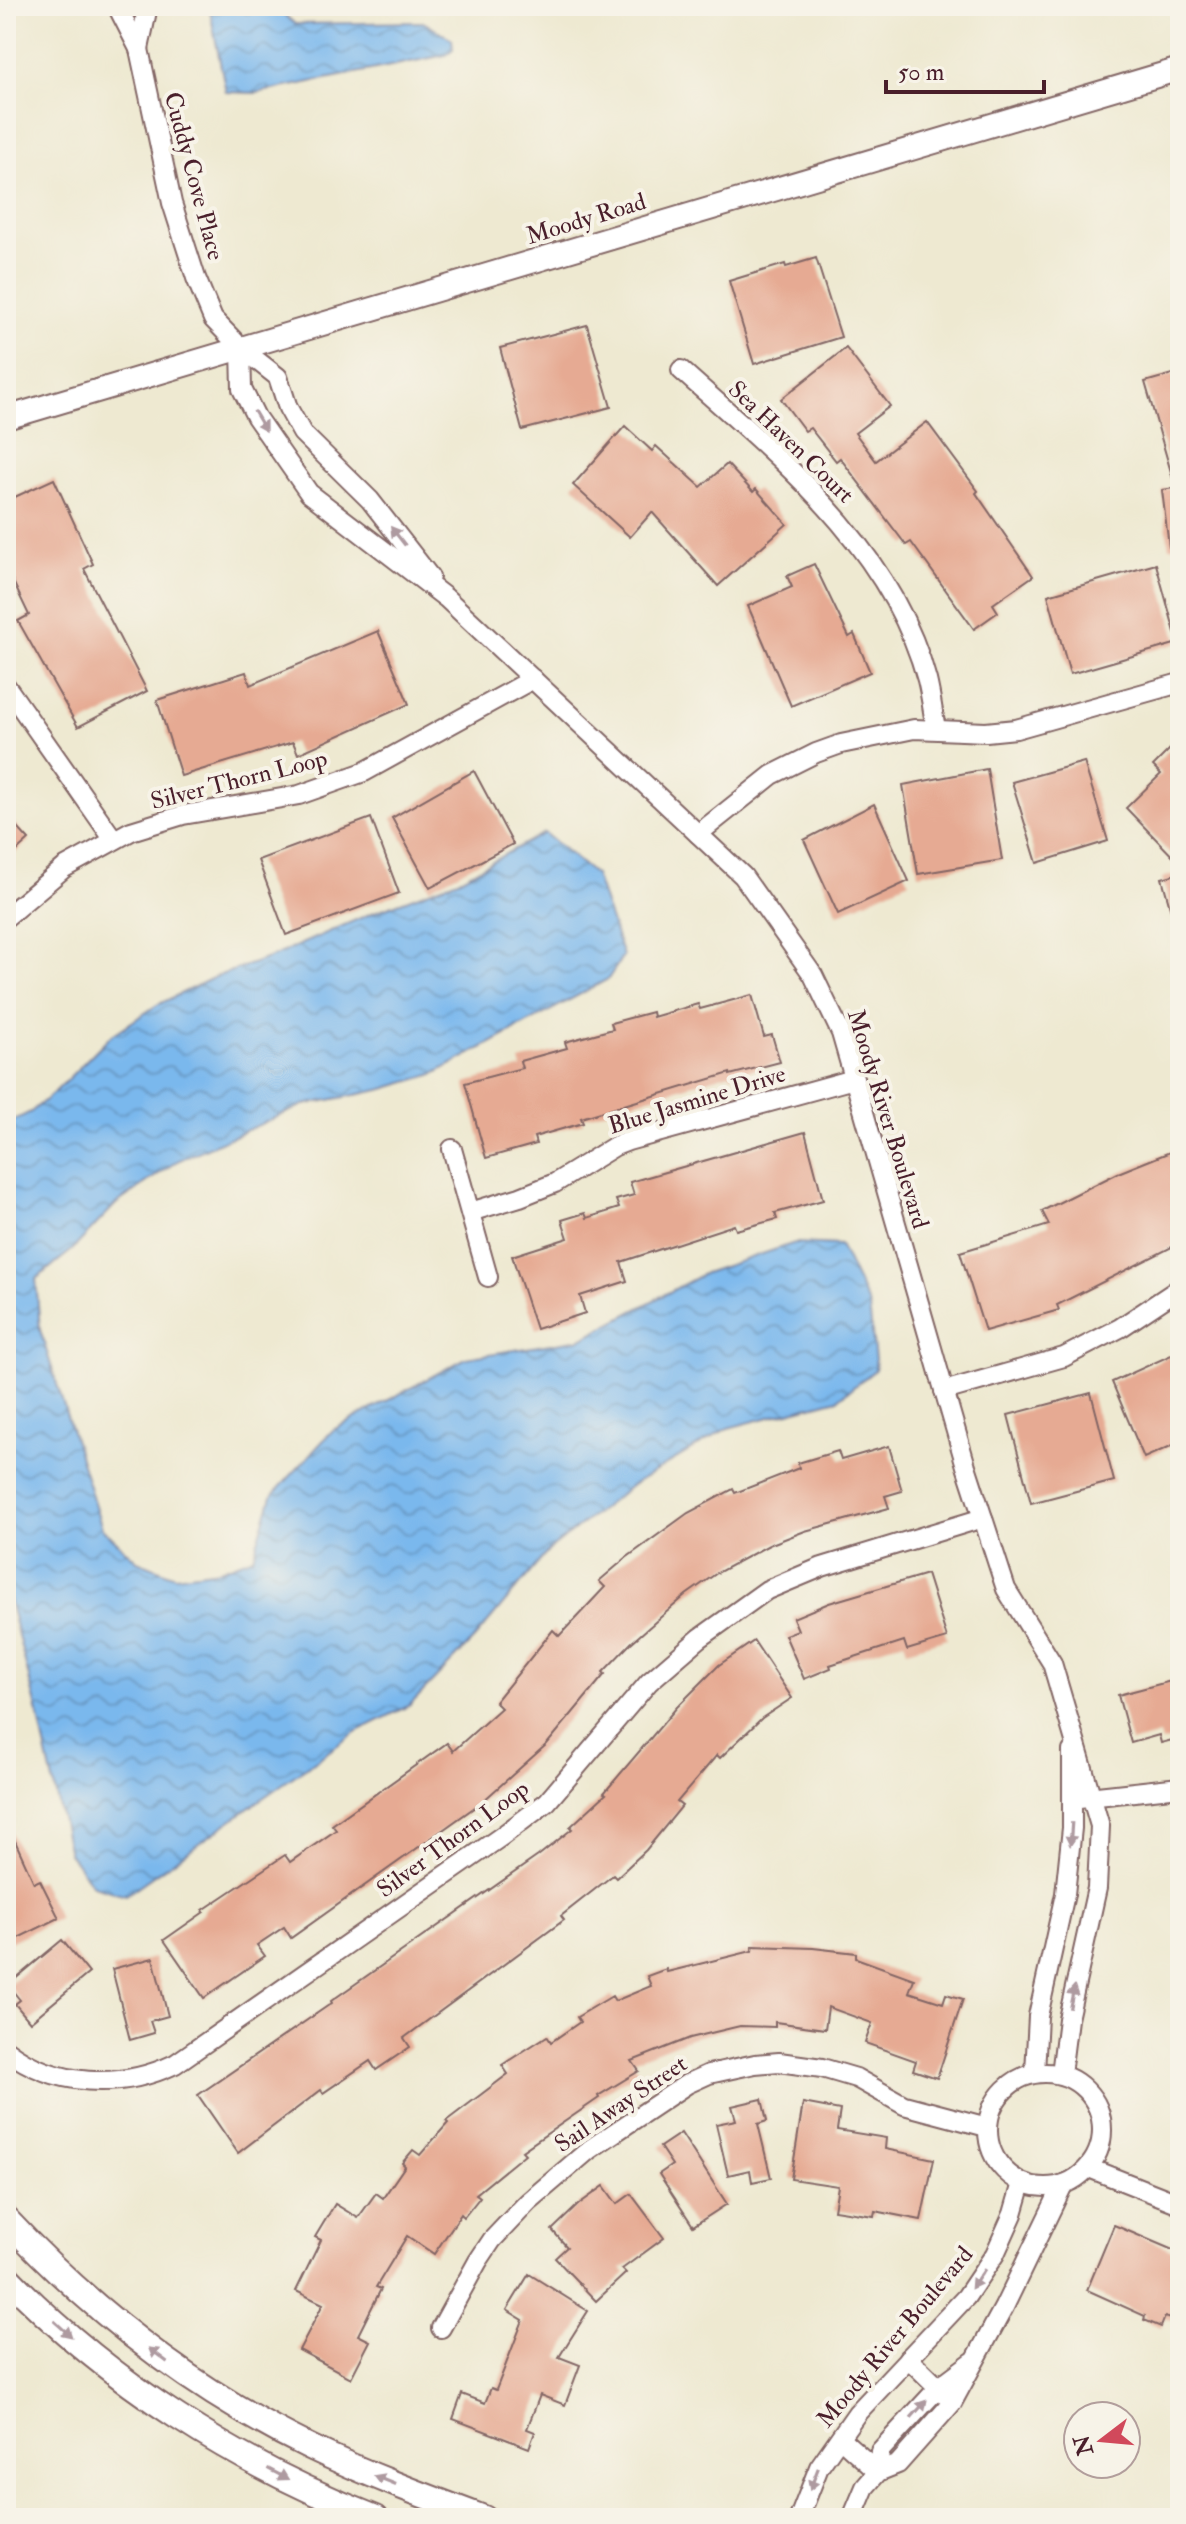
<svg xmlns="http://www.w3.org/2000/svg" width="1186" height="2524" viewBox="0 0 1186 2524" font-family="'IM FELL Double Pica',serif">
	<style>
		.water { fill: url(#water-waves); stroke: #626c8c; stroke-width: 2 }
		.building { fill: #e6aa93 }
		.lines { fill: none; stroke-linecap: round; stroke-linejoin: round }
		.minor-casing { stroke: #836665; stroke-width: 22 }
		.tertiary-casing { stroke: #836665; stroke-width: 26 }
		.secondary-casing { stroke: #836665; stroke-width: 28 }
		.minor { stroke: #fff; stroke-width: 18 }
		.tertiary { stroke: #fff; stroke-width: 22 }
		.secondary { stroke: #fff; stroke-width: 24 }
		.oneway { fill: #ae9aa0 }
		.labels { text-anchor: middle; dominant-baseline: central; stroke-width: 8; stroke-linejoin: round; paint-order: stroke }
		.street-label { font-size: 24px; fill: #4a1f2b; stroke: #f7f3e8 }
	</style>
	<defs>
		<pattern id="water-waves" width="16" height="10" patternUnits="userSpaceOnUse" patternTransform="scale(2)"><rect width="16" height="10" fill="#7ab8ed"/><path d="M0 5q4-4 8 0t8 0" fill="none" stroke="#6695c0"/></pattern>
	</defs>
	<rect width="100%" height="100%" fill="#f7f3e8"/>
	<filter id="ink" filterUnits="userSpaceOnUse"><feTurbulence type="fractalNoise" baseFrequency=".0125" numOctaves="2"/><feDisplacementMap in="SourceGraphic" scale="16" xChannelSelector="R" yChannelSelector="G"/><feConvolveMatrix kernelMatrix="1 2 1 2 8 2 1 2 1" color-interpolation-filters="sRGB"/></filter>
	<filter id="wash" filterUnits="userSpaceOnUse"><feTurbulence type="fractalNoise" baseFrequency=".006" numOctaves="4" result="noise"/><feDisplacementMap in="SourceGraphic" scale="32" xChannelSelector="R" yChannelSelector="G"/><feGaussianBlur stdDeviation="1.8" result="paint"/><feColorMatrix in="noise" values="0 0 0 0 0 0 0 0 0 0 0 0 0 0 0 0 0 1.4 0 .05"/><feComposite in="paint" operator="in"/></filter>
	<g filter="url(#wash)">
		<rect width="100%" height="100%" fill="#eee9d1"/>
		<g class="water">
			<path d="M209,6H274L295,24L423,22L452,39L453,49L445,55L256,93L226,92Z"/>
			<path d="M544,833L595,875L623,956L608,979L434,1074L380,1090L304,1105L177,1161L116,1204L72,1250L36,1279L40,1330L102,1528L137,1561L175,1576L220,1570L253,1557L272,1496L333,1430L466,1358L581,1339L705,1273L795,1243L840,1245L869,1306L876,1369L838,1399L728,1428L632,1485L549,1550L475,1638L410,1705L356,1732L126,1895L93,1886L69,1853L36,1705L6,1589V1124L31,1112L57,1090L108,1038L157,1005L215,977L274,956L372,913L458,880Z"/>
		</g>
		<g id="blocks">
			<g class="building">
				<path d="M816,258L841,337L754,364L729,281L785,264L786,267Z"/>
				<path d="M587,325L611,407L522,430L500,348Z"/>
				<path d="M846,348L890,406L855,433L876,461L927,422L978,491L976,493L1033,576L993,604L998,612L974,629L911,542L906,545L840,458L836,461L810,428L805,431L781,399Z"/>
				<path d="M1180,372V486H1175L1145,382Z"/>
				<path d="M625,426L652,451L656,446L701,487L727,464L753,492L756,489L787,524L718,586L652,512L630,537L573,485Z"/>
				<path d="M54,479L93,564L84,569L147,691L78,727L18,621L29,615L6,567V501Z"/>
				<path d="M1180,487V547H1169L1162,490Z"/>
				<path d="M814,564L849,637L854,634L870,672L791,706L748,606L792,587L787,576Z"/>
				<path d="M1156,564L1178,643L1070,674L1048,595Z"/>
				<path d="M378,631L409,704L298,754L293,742L181,776L157,700L246,672L250,685Z"/>
				<path d="M1180,739V864L1126,808L1161,774L1153,766Z"/>
				<path d="M1084,762L1108,841L1037,863L1012,782Z"/>
				<path d="M987,769L1002,860L918,874L903,785Z"/>
				<path d="M474,771L513,844L430,888L392,818Z"/>
				<path d="M874,804L909,881L838,914L804,840Z"/>
				<path d="M6,815L29,840L6,861Z"/>
				<path d="M371,818L399,893L286,935L258,860Z"/>
				<path d="M1180,873V924L1175,925L1162,878Z"/>
				<path d="M752,995L764,1037L772,1035L780,1062L730,1075V1073L581,1118L583,1123L534,1137L536,1144L486,1158L465,1083L522,1068L520,1061L567,1048L565,1042L613,1029L611,1023L652,1012L653,1017L698,1004L700,1009Z"/>
				<path d="M805,1132L823,1200L775,1213L777,1219L736,1230L734,1225L621,1262L627,1281L580,1296L585,1313L536,1329L512,1256L568,1238L562,1220L585,1213L587,1218L619,1208L616,1200L634,1195L630,1182Z"/>
				<path d="M1180,1148V1243L1057,1305L1059,1310L985,1331L960,1252L1049,1225L1042,1211L1118,1173Z"/>
				<path d="M1180,1351V1442L1144,1458L1112,1382Z"/>
				<path d="M1091,1393L1114,1481L1031,1503L1008,1415Z"/>
				<path d="M889,1446L902,1491L885,1496L889,1508L805,1531L769,1545L717,1573L686,1595L631,1643L603,1672L605,1674L547,1744L482,1802L291,1938L284,1927L257,1945L265,1956L204,1998L164,1940L204,1912L203,1910L285,1855L290,1862L336,1830L332,1825L447,1743L453,1751L501,1708L495,1702L553,1630L559,1636L605,1587L599,1581L626,1558L688,1513L733,1489L735,1493L799,1468L798,1463L838,1451L841,1460Z"/>
				<path d="M927,1574L947,1638L907,1650L904,1641L830,1665L831,1668L804,1679L785,1635L798,1630L793,1618L829,1603Z"/>
				<path d="M754,1641L792,1698L762,1718L720,1758L717,1755L677,1802L682,1806L646,1850L616,1878L613,1875L561,1916L564,1920L404,2038L410,2047L376,2070L370,2061L323,2093L321,2090L238,2153L198,2095L332,2003L331,2001L538,1856L572,1829L570,1827L606,1794L604,1793L677,1707L719,1665Z"/>
				<path d="M1175,1680L1180,1700V1738L1161,1743L1159,1735L1131,1743L1118,1695Z"/>
				<path d="M6,1821L34,1883L40,1880L59,1918L6,1944Z"/>
				<path d="M62,1940L89,1973L30,2022L15,2004L20,2000L8,1985Z"/>
				<path d="M753,1946L813,1948L856,1953V1958L914,1979L909,1992L943,2003L946,1994L963,1999L937,2078L913,2070L916,2061L865,2043L872,2023L828,2007L825,2029L775,2022V2027L740,2026L690,2038L632,2061L639,2071L598,2096L599,2098L522,2151L525,2154L476,2194L480,2197L464,2217L461,2214L434,2254L407,2236L376,2287L381,2289L358,2335L370,2341L351,2378L299,2350L323,2304L296,2291L321,2240L315,2237L335,2204L358,2218L376,2193L383,2198L405,2166L402,2163L413,2150L420,2155L448,2123L446,2121L508,2074L502,2065L547,2036L551,2042L580,2022L577,2017L612,1996L615,2001L651,1986L647,1976L666,1969L667,1972L752,1951Z"/>
				<path d="M153,1958L168,2016L150,2021L154,2033L130,2040L112,1969Z"/>
				<path d="M762,2099L767,2121L758,2124L771,2178L752,2182L750,2170L728,2175L716,2124L736,2120L732,2106Z"/>
				<path d="M803,2103L840,2110L837,2130L886,2138L885,2149L934,2159L921,2220L875,2211L874,2216L834,2210L838,2186L791,2179Z"/>
				<path d="M681,2133L727,2204L693,2226L659,2174L672,2165L660,2147Z"/>
				<path d="M604,2186L617,2204L631,2194L664,2238L622,2269L626,2273L596,2301L555,2258L567,2247L552,2230L579,2204Z"/>
				<path d="M1114,2225L1180,2253V2323L1165,2317L1161,2327L1144,2320L1145,2316L1087,2290Z"/>
				<path d="M529,2274L588,2311L559,2357L580,2365L565,2405L540,2395L527,2429L535,2432L529,2448L453,2419L462,2394L485,2403L491,2388L496,2390L523,2320L507,2310Z"/>
			</g>
		</g>
	</g>
	<g filter="url(#ink)">
		<use href="#blocks" fill-opacity="0" stroke="#836665" stroke-width="2"/>
		<g class="lines">
			<g class="minor-casing">
				<g id="minor">
					<path d="M117,6L139,49L172,203L196,278L213,319L241,348L278,377L288,408L302,433L370,500L430,577"/>
					<path d="M139,49L148,6"/>
					<path d="M241,348L242,389L256,417L309,493L446,598L743,876L813,975L841,1033L966,1466L1006,1589L1052,1663L1100,1826L1097,1888L1068,2019L1061,2074"/>
					<path d="M681,370C779,458 891,546 927,680C931,696 933,713 936,729"/>
					<path d="M6,686L114,840"/>
					<path d="M698,834L772,775L816,753L841,744L914,729L986,732L1016,729L1180,683"/>
					<path d="M6,917L64,868L131,831L183,815L299,795L364,772L533,679"/>
					<path d="M452,1149L488,1277"/>
					<path d="M470,1212L520,1197L555,1183L615,1146L628,1141L854,1079"/>
					<path d="M944,1391L1064,1357L1120,1328L1180,1288"/>
					<path d="M1079,1798L1180,1787"/>
					<path d="M6,2050C55,2087 120,2090 175,2064L502,1836L547,1802L649,1682L700,1638L767,1590L822,1567L983,1518"/>
					<circle cx="1045" cy="2130" r="57"/>
					<path d="M1035,2073L1038,2016L1065,1894L1072,1828V1751"/>
					<path d="M1089,2168L1180,2204"/>
					<path d="M441,2328L478,2261L492,2240L528,2202L590,2149L687,2084L709,2074L755,2064L779,2062L822,2068L856,2078L904,2105L987,2127"/>
					<path d="M908,2358L946,2395"/>
					<path d="M840,2438L878,2472"/>
					<path d="M878,2472L880,2451L940,2386L972,2362"/>
					<path d="M799,2518L819,2467L857,2413L966,2297L995,2254L1013,2214L1022,2183"/>
					<path d="M852,2518L865,2487L878,2472L898,2464L952,2403L1004,2307L1063,2185"/>
				</g>
			</g>
			<g class="tertiary-casing">
				<path id="tertiary" d="M6,418L1180,69"/>
			</g>
			<g class="secondary-casing">
				<g id="secondary">
					<path d="M6,2219C93,2312 195,2391 310,2447C366,2474 425,2496 484,2518"/>
					<path d="M6,2276C108,2382 238,2465 376,2518"/>
				</g>
			</g>
			<use href="#minor" class="minor"/>
			<use href="#tertiary" class="tertiary"/>
			<use href="#secondary" class="secondary"/>
		</g>
		<defs><path id="oneway-solid" d="M-6-.8H1V-3.2L6.5 0L1 3.2V.8H-6Z" transform="scale(2)"/></defs>
		<g class="oneway">
			<use href="#oneway-solid" transform="translate(260 421) rotate(59)"/>
			<use href="#oneway-solid" transform="translate(398 536) rotate(-128)"/>
			<use href="#oneway-solid" transform="translate(1071 1834) rotate(94)"/>
			<use href="#oneway-solid" transform="translate(1072 1997) rotate(-78)"/>
			<use href="#oneway-solid" transform="translate(978 2279) rotate(125)"/>
			<use href="#oneway-solid" transform="translate(63 2329) rotate(42)"/>
			<use href="#oneway-solid" transform="translate(158 2355) rotate(-143)"/>
			<use href="#oneway-solid" transform="translate(919 2409) rotate(-48)"/>
			<use href="#oneway-solid" transform="translate(278 2474) rotate(28)"/>
			<use href="#oneway-solid" transform="translate(814 2479) rotate(111)"/>
			<use href="#oneway-solid" transform="translate(385 2480) rotate(-158)"/>
		</g>
	</g>
	<g class="labels">
		<g class="street-label">
			<text transform="translate(194 176) rotate(75)">Cuddy Cove Place</text>
			<text transform="translate(586 219) rotate(-17)">Moody Road</text>
			<text transform="translate(791 442) rotate(44)">Sea Haven Court</text>
			<text transform="translate(239 780) rotate(-14)">Silver Thorn Loop</text>
			<text transform="translate(697 1100) rotate(-17)">Blue Jasmine Drive</text>
			<text transform="translate(888 1119) rotate(73)">Moody River Boulevard</text>
			<text transform="translate(453 1839) rotate(-36)">Silver Thorn Loop</text>
			<text transform="translate(621 2104) rotate(-34)">Sail Away Street</text>
			<text transform="translate(895 2337) rotate(-50)">Moody River Boulevard</text>
		</g>
	</g>
	<rect width="1186" height="2524" fill="none" stroke="#f7f3e8" stroke-width="32"/>
	<g transform="translate(1102 2440) rotate(254)"><circle r="38" fill="#f7f3e8" stroke="#b29e9c" stroke-width="2"/>
	<path d="M0-6L14 30L0 20L-14 30Z" fill="#d1495b"/>
	<text y="-12" font-size="22" font-weight="bold" text-anchor="middle" fill="#4a1f2b">N</text>
	</g>
	<path d="M886 80v12h158v-12" fill="none" stroke="#4a1f2b" stroke-width="4"/>
	<text x="898" y="80" font-size="24" fill="#4a1f2b" stroke="#f7f3e8" stroke-width="6" paint-order="stroke">50 m</text>
</svg>
